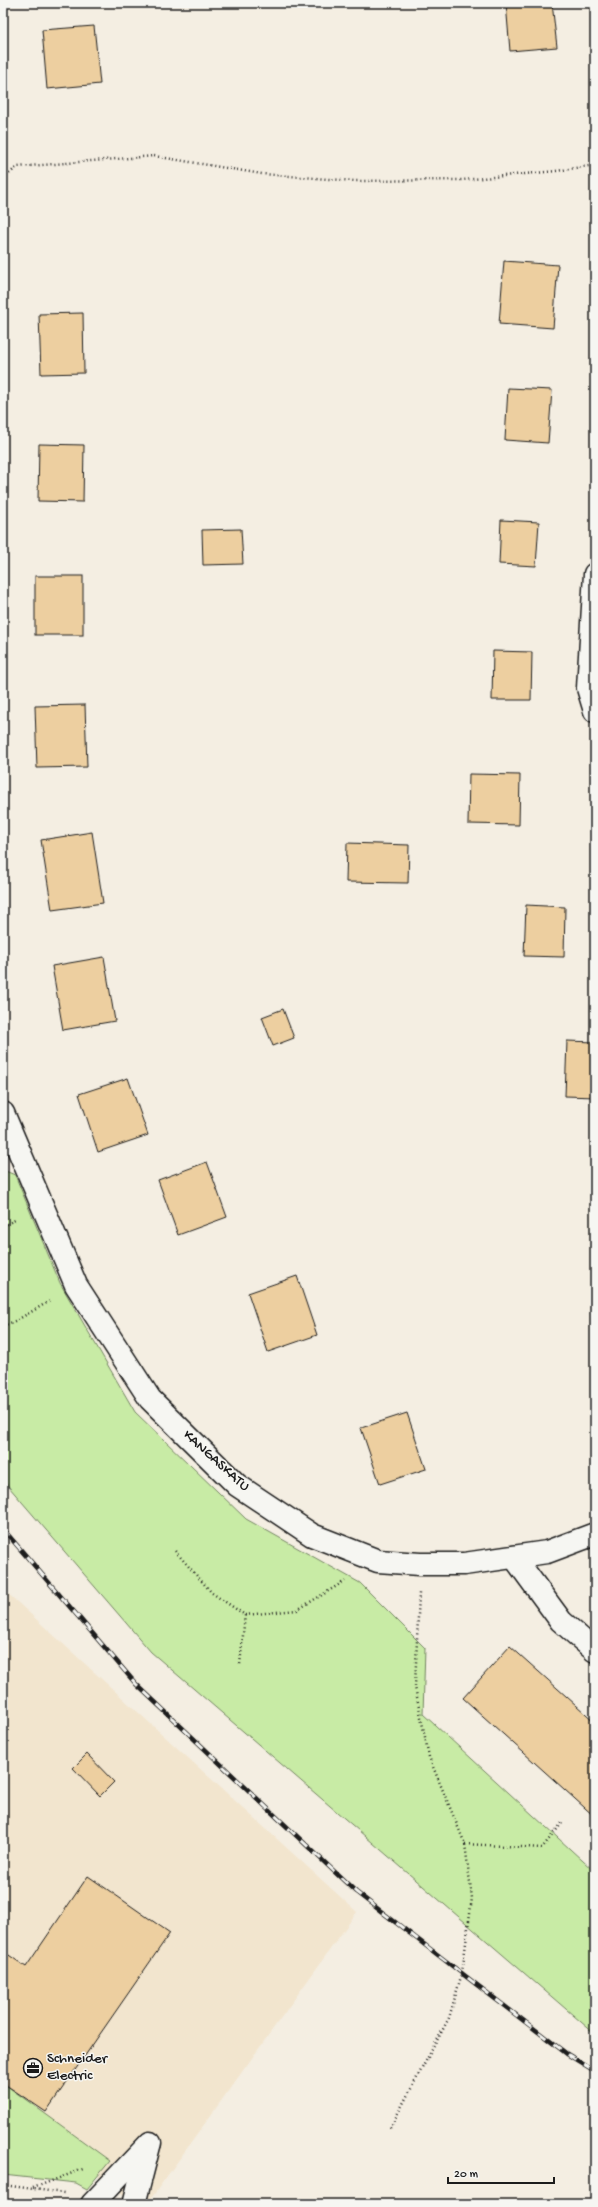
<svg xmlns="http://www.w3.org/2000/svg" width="598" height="2207" viewBox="0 0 598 2207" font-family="'Gochi Hand',sans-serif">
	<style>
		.built { fill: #f2e5ce }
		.green { fill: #c8eba5; stroke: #728460 }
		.building { fill: #edcfa0; stroke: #1c1c1c }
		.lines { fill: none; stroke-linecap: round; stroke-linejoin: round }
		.minor-casing { stroke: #1c1c1c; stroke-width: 25 }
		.path { stroke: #1c1c1c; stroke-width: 2.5; stroke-dasharray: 1 3; stroke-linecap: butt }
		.minor { stroke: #f6f6f2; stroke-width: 22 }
		.rail-casing { stroke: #1c1c1c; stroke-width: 4.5 }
		.rail { stroke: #f6f6f2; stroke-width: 3; stroke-dasharray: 9; stroke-linecap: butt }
		.labels { text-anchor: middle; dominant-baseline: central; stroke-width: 3; stroke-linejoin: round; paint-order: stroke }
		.street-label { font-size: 15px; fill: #1c1c1c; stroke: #f6f6f2 }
		.poi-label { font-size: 15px; fill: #1c1c1c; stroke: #f6f6f2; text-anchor: start }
	</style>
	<rect width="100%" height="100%" fill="#f4eee2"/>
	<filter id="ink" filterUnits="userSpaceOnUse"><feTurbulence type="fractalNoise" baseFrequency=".025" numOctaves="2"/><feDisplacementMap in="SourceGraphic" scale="8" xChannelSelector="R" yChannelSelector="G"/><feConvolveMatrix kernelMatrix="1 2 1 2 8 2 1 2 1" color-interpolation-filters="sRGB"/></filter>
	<g filter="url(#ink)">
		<path class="built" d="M3,1589L357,1912L147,2204H136L3,2106Z"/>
		<g class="green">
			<path d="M3,1170L15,1175L60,1283L135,1412L246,1519L360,1583L425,1648L423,1714L595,1872V2034L151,1652L3,1480Z"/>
			<path d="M3,2083L110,2161L87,2189L76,2183L3,2175Z"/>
		</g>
		<g class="building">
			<path d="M506,3H552L557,47L510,51Z"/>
			<path d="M94,26L100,84L47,89L42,30Z"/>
			<path d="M504,261L558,265L553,328L499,324Z"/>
			<path d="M83,313L84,373L41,374L39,314Z"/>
			<path d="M508,388L552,390L548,443L505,440Z"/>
			<path d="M39,444L84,445L83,502L38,501Z"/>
			<path d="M501,520L539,522L536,566L499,564Z"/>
			<path d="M241,529L243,564L203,565L202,530Z"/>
			<rect x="35" y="576" width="48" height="59"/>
			<path d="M493,651L532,652L531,700H492Z"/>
			<path d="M85,705L87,767L37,768L35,706Z"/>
			<path d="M469,774L520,775L519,825L468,824Z"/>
			<path d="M92,832L103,903L52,910L41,840Z"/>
			<path d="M347,843L409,845L408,883L346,882Z"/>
			<path d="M526,905L565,907L564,957L524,956Z"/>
			<path d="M104,957L115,1021L63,1030L52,966Z"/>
			<path d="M283,1009L294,1038L273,1046L262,1017Z"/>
			<path d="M567,1041L595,1042V1097L565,1096Z"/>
			<path d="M128,1078L148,1135L98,1152L79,1094Z"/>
			<path d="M207,1162L227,1217L178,1235L158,1180Z"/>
			<path d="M297,1276L317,1335L268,1352L248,1293Z"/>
			<path d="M407,1413L426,1469L380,1484L361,1428Z"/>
			<path d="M510,1646L595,1722V1817L463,1698Z"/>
			<path d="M87,1754L114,1782L100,1796L73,1768Z"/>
			<path d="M88,1876L170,1933L46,2112L3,2083V1951L26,1967Z"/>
		</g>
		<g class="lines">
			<g class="minor-casing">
				<g id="minor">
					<path d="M595,574L588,688L595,711"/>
					<path d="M3,1113L76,1285L150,1399L237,1485L312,1535L378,1561L420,1564H464L547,1552L595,1534"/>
					<path d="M514,1557L561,1621L595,1651"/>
					<path d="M92,2204L150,2143"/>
					<path d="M134,2204L149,2146"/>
				</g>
			</g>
			<g class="path">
				<path d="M3,179L17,167L154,156L262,174L355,181L462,180L556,171L595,165"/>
				<path d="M3,1226L15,1220"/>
				<path d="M3,1326L17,1320L50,1301"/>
				<path d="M175,1551L212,1593L245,1615L240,1665"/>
				<path d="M245,1615L297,1610L345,1581"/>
				<path d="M465,1844L542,1848L562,1823"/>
				<path d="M390,2128L449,2018L462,1973L472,1898L465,1844L429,1757L415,1687L419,1593"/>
				<path d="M3,2185L64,2193"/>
				<path d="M33,2188L83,2169"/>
			</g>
			<use href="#minor" class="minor"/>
			<g class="rail-casing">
				<path id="rail" d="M3,1529L136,1684L356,1892L567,2054L595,2071"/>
			</g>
			<use href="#rail" class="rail"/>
		</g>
	</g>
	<defs>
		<g id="office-ring" transform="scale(1)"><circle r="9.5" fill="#f6f6f2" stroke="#1c1c1c" stroke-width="1.5"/><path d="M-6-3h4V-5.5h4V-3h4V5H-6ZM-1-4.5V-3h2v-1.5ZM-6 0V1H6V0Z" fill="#1c1c1c"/></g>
	</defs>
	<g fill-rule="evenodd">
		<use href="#office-ring" x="33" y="2068"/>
	</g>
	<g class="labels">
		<g class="street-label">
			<text transform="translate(216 1461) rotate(42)">KANGASKATU</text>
		</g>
		<g class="poi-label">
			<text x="47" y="2059">Schneider<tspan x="47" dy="17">Electric</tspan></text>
		</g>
	</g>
	<rect width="598" height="2207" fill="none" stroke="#f6f6f2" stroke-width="16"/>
	<rect x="8" y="8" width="582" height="2191" fill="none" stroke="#1c1c1c" stroke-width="1.5" filter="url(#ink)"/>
	<path d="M448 2177v6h106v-6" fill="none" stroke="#1c1c1c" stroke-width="2"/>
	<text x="454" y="2177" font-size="12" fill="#1c1c1c" stroke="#f6f6f2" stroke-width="3" paint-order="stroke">20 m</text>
</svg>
